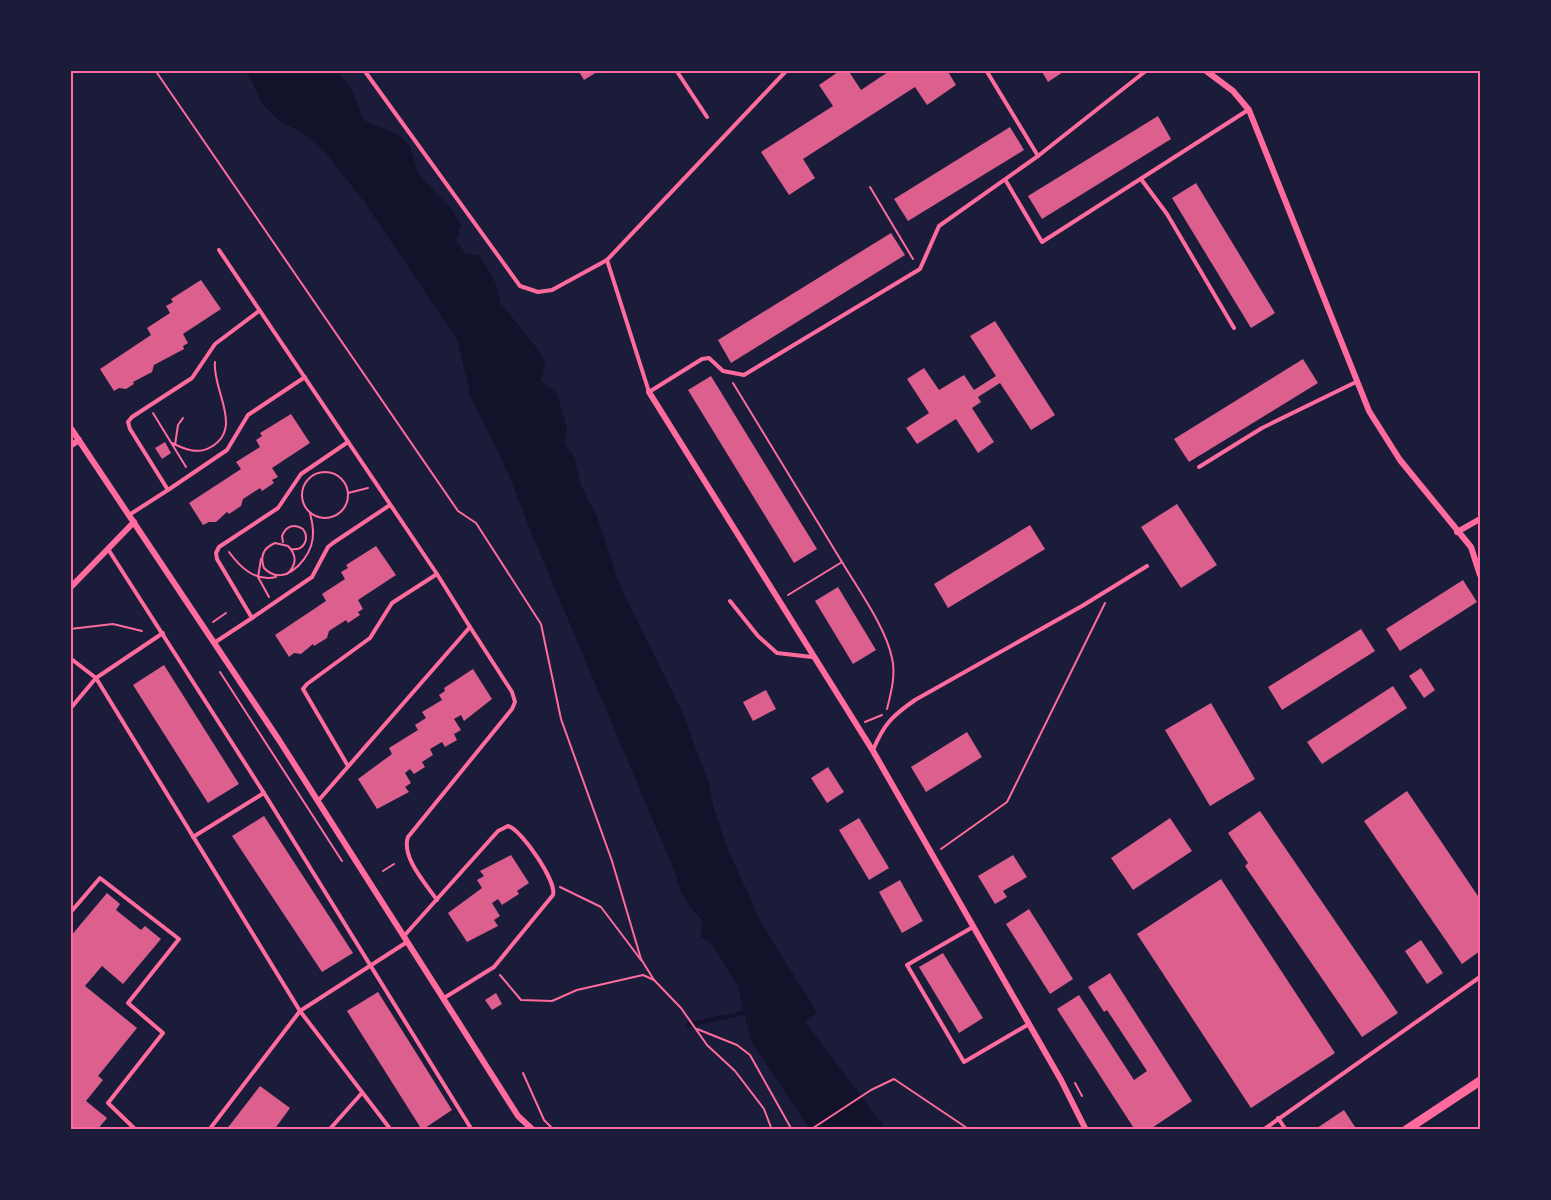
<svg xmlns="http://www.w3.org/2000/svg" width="1551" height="1200" viewBox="0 0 1551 1200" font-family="Mulish,sans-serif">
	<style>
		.water { fill: #12122b }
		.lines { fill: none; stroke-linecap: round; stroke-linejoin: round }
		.stream { stroke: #12122b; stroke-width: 4.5 }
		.building { fill: #dd5f8e }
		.path { stroke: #ff6b9d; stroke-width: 2 }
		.service { stroke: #ff6b9d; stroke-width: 4 }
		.minor { stroke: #ff6b9d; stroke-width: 6 }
		.tertiary { stroke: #ff6b9d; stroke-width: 9 }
		.neatline { fill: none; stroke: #ff6b9d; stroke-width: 2 }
	</style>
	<rect width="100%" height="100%" fill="#1b1b3a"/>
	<path class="water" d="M247,71H338L353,92L363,120L399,135L410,146L419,175L452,210L461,225L456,240L465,253L480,256L496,284L501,304L540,352L545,363L541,381L557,393L567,429L564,444L574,456L581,486L597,516L620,586L680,707L709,783L713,805L726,845L762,924L817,1013L805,1022L886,1129H810L751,1041L737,984L710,942L701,937L702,920C689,908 679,893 676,875L531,532L509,475L471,398L457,339L365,203L326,153L304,134L280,121L263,105Z"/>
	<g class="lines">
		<path class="stream" d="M688,1025L748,1012"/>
	</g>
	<g class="building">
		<path d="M578,70H596L597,72L584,80Z"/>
		<path d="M841,70H848L861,90L891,70H947L956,85L927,105L915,87L803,159L815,178L789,195L761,152L833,106L819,85Z"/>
		<path d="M1041,70H1066L1048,82Z"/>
		<path d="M1158,116L1171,139L1042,219L1028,196Z"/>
		<path d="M1010,127L1024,150L908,221L894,199Z"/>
		<path d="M1196,183L1275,313L1251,328L1172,198Z"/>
		<path d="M891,233L905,255L731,363L718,340Z"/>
		<path d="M201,280L221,309L183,334L188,343L183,346L184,349L154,365L152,372L133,382L134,384L126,389L119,388L114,391L100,369L151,335L147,328L170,313L166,306L173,302L171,299Z"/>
		<path d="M995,321L1055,415L1031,430L1000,383L978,397L981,402L972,408L994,442L978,453L956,419L917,444L906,428L929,413L907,379L924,368L939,390L964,375L974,390L996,376L970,336Z"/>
		<path d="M1303,359L1318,383L1189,462L1174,439Z"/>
		<path d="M711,376L817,549L794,563L688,390Z"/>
		<path d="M291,414L310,443L272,468L278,477L272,480L274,483L262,491L260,488L243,499L241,506L229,514L227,512L216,522H209L203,525L189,503L241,469L236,462L260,447L256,440L262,436L260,433Z"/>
		<path d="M165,442L171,453L162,459L155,448Z"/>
		<path d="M1177,504L1217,565L1181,588L1141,527Z"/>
		<path d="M1030,525L1045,549L948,608L934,584Z"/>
		<path d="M376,546L396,575L358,600L363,609L358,612L360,615L348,623L346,620L329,631L327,638L314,646L313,644L301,654L294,653L289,657L275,635L326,601L322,594L345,579L341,572L348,568L346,565Z"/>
		<path d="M1463,580L1477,602L1400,651L1386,629Z"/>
		<path d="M838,587L876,650L853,664L815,601Z"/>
		<path d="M1361,629L1375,651L1282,710L1268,687Z"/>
		<path d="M164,665L239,784L208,803L133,685Z"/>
		<path d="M1421,668L1435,690L1424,698L1409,676Z"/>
		<path d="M473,669L492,699L464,721L461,715L454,719L461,730L454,734L457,740L445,747L442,742L430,749L433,755L422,762L425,767L414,774L410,769L405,773L411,783L405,787L409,792L377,809L358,779L392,754L389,748L418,730L415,725L426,718L422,712L442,700L439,695L445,691L444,688Z"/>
		<path d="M1393,686L1407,708L1322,764L1307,742Z"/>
		<path d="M766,690L776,709L753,721L743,702Z"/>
		<path d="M1211,703L1255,779L1210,806L1165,730Z"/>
		<path d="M967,732L982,757L926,792L911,767Z"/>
		<path d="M828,767L844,792L827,803L811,778Z"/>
		<path d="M1407,791L1480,899V951L1462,964L1364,821Z"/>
		<path d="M1260,811L1398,1013L1362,1037L1245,866L1248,863L1228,833Z"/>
		<path d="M264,816L353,953L322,972L232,836Z"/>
		<path d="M859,818L889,868L869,880L839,830Z"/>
		<path d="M1170,818L1192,851L1133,890L1111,858Z"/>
		<path d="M511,855L529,883L517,891L519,894L502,905L498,899L492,903L500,916L494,920L498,926L467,942L448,913L482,888L477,880L484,876L480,871Z"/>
		<path d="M1013,855L1027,877L1003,891L1007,897L995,904L978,876Z"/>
		<path d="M1221,879L1335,1053L1251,1108L1137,934Z"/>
		<path d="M900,880L923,921L902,933L879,892Z"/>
		<path d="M107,893L120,904L116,910L141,930L145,926L161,939L123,984L102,966L85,986L137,1028L98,1076L103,1080L86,1101L107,1118L97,1130H70V937Z"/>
		<path d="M1029,909L1073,979L1050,994L1006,924Z"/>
		<path d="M1421,940L1443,973L1427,984L1405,951Z"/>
		<path d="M943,953L983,1018L959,1033L919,967Z"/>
		<path d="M1110,973L1192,1101L1149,1130H1135L1057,1009L1079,995L1134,1080L1147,1071L1107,1010L1104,1012L1088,987Z"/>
		<path d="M378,992L452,1110L422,1130L347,1011Z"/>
		<path d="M496,993L502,1004L492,1010L485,1000Z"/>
		<path d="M260,1086L290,1108L274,1130H226Z"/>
		<path d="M1344,1110L1357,1130H1314Z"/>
	</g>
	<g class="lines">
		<g class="path">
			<path d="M155,70L458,511L476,523L541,624L561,719L612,861L641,959L654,980"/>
			<path d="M870,187L913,259"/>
			<path d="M733,383L842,562L788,595"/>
			<path d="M153,413L186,467"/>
			<path d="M172,443C184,449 198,455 211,447C244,428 212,390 215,362"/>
			<path d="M175,445L178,425L183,418"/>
			<circle cx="325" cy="495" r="23"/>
			<path d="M348,493L368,488"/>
			<path d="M283,542L282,536C286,526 294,523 303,529C310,539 304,551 291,549"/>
			<path d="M229,552C240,567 255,582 276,577"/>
			<path d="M261,559L258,577L269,597"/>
			<path d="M842,562C858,589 886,628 892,658C896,675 891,693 887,709"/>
			<path d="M287,574C297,565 297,555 288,546L275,543C263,548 260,557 264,568C282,587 305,564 311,546C315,535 313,524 310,513"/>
			<path d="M213,622L226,613"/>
			<path d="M70,629L113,624L142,631"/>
			<path d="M220,672L342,861"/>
			<path d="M865,722L882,715"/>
			<path d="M941,849L1007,802L1105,603"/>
			<path d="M383,871L394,864"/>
			<path d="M560,887L601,907L641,960"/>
			<path d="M500,975L521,1000L552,1001L577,990L643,975L654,980L681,1008L707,1045L735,1071L764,1109L772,1130"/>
			<path d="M697,1029L737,1045L750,1055L792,1130"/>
			<path d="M523,1073L544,1120L554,1130"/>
			<path d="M1075,1083L1082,1096"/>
			<path d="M810,1130L871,1090L894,1079L970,1130"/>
		</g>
		<g class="service">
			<path d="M364,70L520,286L538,292L552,290L607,260"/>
			<path d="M676,70L707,117"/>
			<path d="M787,70L607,260L649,392L702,359L709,358L723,371L744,375L920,269L939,226L1038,156L986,70"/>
			<path d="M1038,156L1147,70"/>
			<path d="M1141,179L1167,214L1234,328"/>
			<path d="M1006,181L1042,242L1248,110"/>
			<path d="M219,250L437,574L470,627"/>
			<path d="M1199,467L1262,428L1356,382"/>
			<path d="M168,490L227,450L248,415L305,377"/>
			<path d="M129,515L168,490L130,429L128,422L132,417L192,378L215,344L259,311"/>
			<path d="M108,549L264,793L472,1130"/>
			<path d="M730,601L758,636L777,653L812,657"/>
			<path d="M252,618L312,577L328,547L333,543L390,505"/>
			<path d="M214,643L252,618L217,559L216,553L219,547L278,508L301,474L348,442"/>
			<path d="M70,658L96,678L163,633"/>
			<path d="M70,709L96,678L300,1011L391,1130"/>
			<path d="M873,750C884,724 892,716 915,700L1082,606L1147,566"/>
			<path d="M348,766L303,689L307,684L370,638L392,603L437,574"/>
			<path d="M318,801L470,627L512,692L515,702L512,709L408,837C401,857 426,884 437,900"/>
			<path d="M193,837L264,793"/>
			<path d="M70,913L100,878L179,939L128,1003L163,1033L108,1103L136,1130"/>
			<path d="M973,927L907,965L964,1062L1029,1024"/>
			<path d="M404,936L498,831L508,826C522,830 557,882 553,895L494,967L444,998"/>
			<path d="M1278,1118L1286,1130"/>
			<path d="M209,1130L300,1011L407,942"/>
			<path d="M329,1130L361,1094"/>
			<path d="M1263,1130L1480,977"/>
		</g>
		<g class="minor">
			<path d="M1205,70L1233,91L1249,110L1369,411L1400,460L1471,547L1480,575"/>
			<path d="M649,392L873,751L1061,1080L1086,1130"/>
			<path d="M70,427L279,740L518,1116L533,1130"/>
			<path d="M70,446L79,440"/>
			<path d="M1457,532L1480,519"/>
			<path d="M70,588L134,522"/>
		</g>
		<path class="tertiary" d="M1406,1130L1480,1081"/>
	</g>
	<rect width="1551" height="1200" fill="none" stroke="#1b1b3a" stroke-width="144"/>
	<rect x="72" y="72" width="1407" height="1056" class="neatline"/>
</svg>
